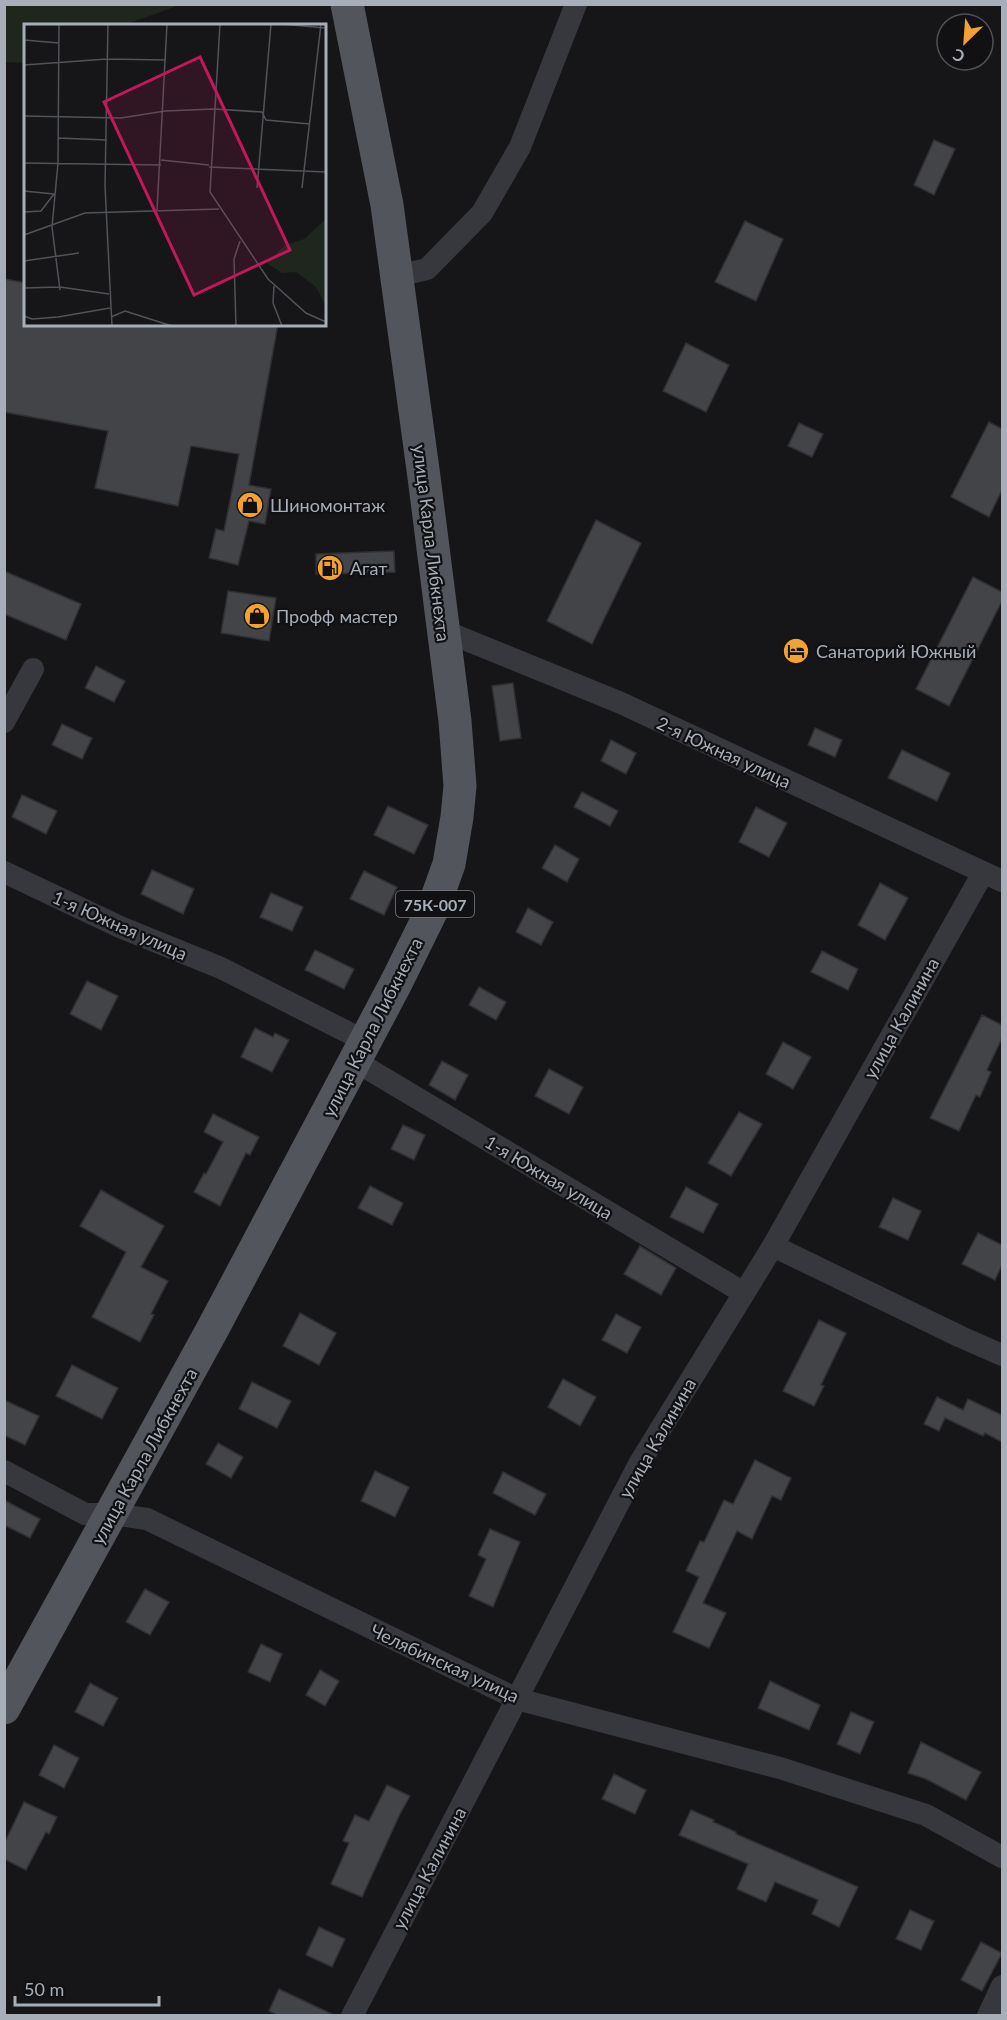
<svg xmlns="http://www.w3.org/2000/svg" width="1007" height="2020" viewBox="0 0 1007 2020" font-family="Lato,sans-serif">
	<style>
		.green { fill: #1e261e }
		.building { fill: #424448; stroke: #303034; stroke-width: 1.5 }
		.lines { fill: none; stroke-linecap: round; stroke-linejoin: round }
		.street { stroke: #37383d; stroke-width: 22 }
		.primary { stroke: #53555c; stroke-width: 33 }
		.labels { text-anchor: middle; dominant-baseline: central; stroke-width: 4.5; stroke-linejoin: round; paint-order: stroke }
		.shield { fill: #111113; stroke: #7a7f86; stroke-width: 1.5 }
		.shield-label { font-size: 16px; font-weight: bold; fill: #a7aeb8 }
		.poi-label { font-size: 18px; fill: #a7aeb8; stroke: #111113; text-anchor: start }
		.street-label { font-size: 18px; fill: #a7aeb8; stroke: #111113 }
		.inset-road { fill: none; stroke: #505358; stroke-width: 1.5 }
		.view { fill: #c2185b; fill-opacity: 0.15; stroke: #c2185b; stroke-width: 3 }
		.inset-edge { fill: none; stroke: #a7aeb8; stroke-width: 3 }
	</style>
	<rect width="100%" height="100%" fill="#161618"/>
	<path class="green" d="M5,4H180V5L124,25L26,26L25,63L5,62Z"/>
	<g class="building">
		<path d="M934,140L955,149L934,195L914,185Z"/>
		<path d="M745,221L783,239L756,301L715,282Z"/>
		<path d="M4,279L26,283V324H278L249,485L271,489L265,524L249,521L238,565L209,558L216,529L224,531L239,454L191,446L178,506L95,488L108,431L4,412Z"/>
		<path d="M686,343L729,365L706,412L663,391Z"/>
		<path d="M989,422L1002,429V490L989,517L951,497Z"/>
		<path d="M799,423L823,434L812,457L788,446Z"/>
		<path d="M596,520L641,543L592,644L547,621Z"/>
		<path d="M394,551L395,572L316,574V554Z"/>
		<path d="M4,571L81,604L66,640L4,614Z"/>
		<path d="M973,577L1002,592V601L949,706L916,689Z"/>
		<path d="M228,591L276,598L269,641L221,633Z"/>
		<path d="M96,666L125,681L114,702L85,688Z"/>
		<path d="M513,683L521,738L500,741L492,686Z"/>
		<path d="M62,724L92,738L82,759L52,745Z"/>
		<path d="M815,728L842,740L835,757L808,745Z"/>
		<path d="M611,740L636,753L626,774L601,761Z"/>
		<path d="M902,750L950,773L937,801L888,778Z"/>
		<path d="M582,792L618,811L610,826L574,807Z"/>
		<path d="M22,795L57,811L46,834L12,817Z"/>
		<path d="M388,806L428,825L414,854L374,835Z"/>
		<path d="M756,807L787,823L769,857L739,842Z"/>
		<path d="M555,845L579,859L567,882L542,868Z"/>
		<path d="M152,870L194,889L183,914L141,894Z"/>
		<path d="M364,871L397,887L384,915L350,899Z"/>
		<path d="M880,883L908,898L885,940L858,925Z"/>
		<path d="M271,893L303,907L292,931L260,917Z"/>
		<path d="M528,908L553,922L541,945L516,932Z"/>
		<path d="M315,950L354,969L344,989L305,970Z"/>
		<path d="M822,951L858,969L848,990L811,972Z"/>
		<path d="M87,981L118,996L101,1030L70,1014Z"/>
		<path d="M479,987L506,1002L496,1020L469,1005Z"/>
		<path d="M982,1015L1002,1025V1038L987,1070L991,1072L980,1097L976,1095L959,1131L930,1118Z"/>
		<path d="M255,1028L273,1037L275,1033L289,1040L272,1072L241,1057Z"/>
		<path d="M783,1042L811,1057L793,1089L766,1074Z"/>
		<path d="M442,1061L468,1075L455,1100L429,1085Z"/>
		<path d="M549,1069L583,1087L569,1114L535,1096Z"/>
		<path d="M739,1112L762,1124L731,1176L708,1163Z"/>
		<path d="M213,1114L259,1137L250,1155L246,1153L220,1206L194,1192L204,1173L206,1174L223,1142L204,1132Z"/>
		<path d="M403,1125L425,1135L414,1160L391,1149Z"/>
		<path d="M370,1186L403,1203L392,1225L358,1208Z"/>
		<path d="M686,1187L718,1204L703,1233L670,1217Z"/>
		<path d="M101,1190L164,1226L141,1267L168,1281L151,1314L154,1315L140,1342L92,1317L126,1252L80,1226Z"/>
		<path d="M893,1198L921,1211L908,1240L879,1227Z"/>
		<path d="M978,1233L1002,1245V1265L995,1280L962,1264Z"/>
		<path d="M640,1246L676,1268L661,1295L624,1274Z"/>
		<path d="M300,1313L336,1333L319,1365L283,1346Z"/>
		<path d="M616,1314L641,1327L627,1353L602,1340Z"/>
		<path d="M819,1320L846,1333L821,1385L824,1386L814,1406L783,1391Z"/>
		<path d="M72,1365L118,1388L102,1419L56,1396Z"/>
		<path d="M563,1379L596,1397L580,1426L548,1407Z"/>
		<path d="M252,1382L291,1401L277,1428L239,1409Z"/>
		<path d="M937,1397L963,1410L968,1399L1002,1415V1442L985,1433L983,1436L945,1418L939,1431L924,1424Z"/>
		<path d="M4,1400L39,1416L25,1445L4,1435Z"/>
		<path d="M218,1443L243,1457L231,1478L206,1464Z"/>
		<path d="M755,1460L791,1478L781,1500L772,1496L752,1539L737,1531L703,1603L726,1613L709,1648L673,1632L699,1577L686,1571L700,1541L704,1542L724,1500L733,1504Z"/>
		<path d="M375,1471L409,1487L395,1517L361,1501Z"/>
		<path d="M503,1472L546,1494L535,1515L493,1493Z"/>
		<path d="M4,1500L40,1519L30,1538L4,1525Z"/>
		<path d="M490,1529L520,1542L493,1607L469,1596L486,1559L478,1555Z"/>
		<path d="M145,1589L169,1602L150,1635L126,1622Z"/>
		<path d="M261,1644L282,1654L270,1682L248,1672Z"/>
		<path d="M320,1670L339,1681L325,1706L306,1695Z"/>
		<path d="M770,1681L820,1705L809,1730L758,1708Z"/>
		<path d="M90,1683L118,1698L103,1726L75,1712Z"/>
		<path d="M851,1712L874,1722L860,1754L837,1744Z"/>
		<path d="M921,1742L981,1772L966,1800L926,1779L908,1773Z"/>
		<path d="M54,1745L79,1758L64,1788L39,1775Z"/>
		<path d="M614,1774L646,1790L635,1814L602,1799Z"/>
		<path d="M387,1785L410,1796L400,1814L362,1897L331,1884L349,1843L343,1841L355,1815L369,1821Z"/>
		<path d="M24,1802L57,1817L49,1834L46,1832L26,1870L4,1859V1844Z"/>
		<path d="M691,1810L714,1820L713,1822L736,1832V1834L858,1887L839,1927L812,1914L818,1900L775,1882L766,1902L737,1889L748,1864L679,1835Z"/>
		<path d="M910,1910L934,1921L921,1950L896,1939Z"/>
		<path d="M319,1927L345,1939L332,1967L306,1955Z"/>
		<path d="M981,1942L1002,1953L982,1991L961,1980Z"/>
		<path d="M279,1989L336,2016H279L269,2011Z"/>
	</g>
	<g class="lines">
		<g class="street">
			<path d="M397,276L427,269L482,213L520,147L576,4"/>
			<path d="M442,630L621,703L1002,881"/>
			<path d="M4,722L33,669"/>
			<path d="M4,872L120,927L221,968L365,1041"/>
			<path d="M355,1061L744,1293"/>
			<path d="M773,1246L961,1337L1002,1355"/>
			<path d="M4,1471L85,1514H113L147,1519L517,1699L780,1768L926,1815L1002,1857"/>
			<path d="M352,2016L639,1464L773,1246L983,873"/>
			<path d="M988,2016L1002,1986"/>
		</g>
		<path class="primary" d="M4,1708L212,1330L396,983L434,906L449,864L457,817L460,786L455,721L424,477L387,205L347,4"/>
	</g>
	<defs>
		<g id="shop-disc" transform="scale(1.35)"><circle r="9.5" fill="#f3a132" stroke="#111113"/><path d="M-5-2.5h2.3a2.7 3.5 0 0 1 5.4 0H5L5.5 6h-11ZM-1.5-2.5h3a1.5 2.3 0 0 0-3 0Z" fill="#111"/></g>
		<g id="fuel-disc" transform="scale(1.35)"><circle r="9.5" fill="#f3a132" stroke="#111113"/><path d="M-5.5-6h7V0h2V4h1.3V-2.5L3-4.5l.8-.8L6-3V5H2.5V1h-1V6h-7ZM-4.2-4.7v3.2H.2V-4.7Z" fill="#111"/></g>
		<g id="hotel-disc" transform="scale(1.35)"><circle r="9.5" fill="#f3a132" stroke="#111113"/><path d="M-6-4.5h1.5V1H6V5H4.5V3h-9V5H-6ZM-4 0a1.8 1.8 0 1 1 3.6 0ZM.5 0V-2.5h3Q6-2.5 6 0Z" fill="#111"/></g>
	</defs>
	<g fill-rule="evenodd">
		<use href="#shop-disc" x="250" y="505"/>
		<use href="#fuel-disc" x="330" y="568"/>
		<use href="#shop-disc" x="257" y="616"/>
		<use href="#hotel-disc" x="796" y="651"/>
	</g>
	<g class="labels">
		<rect class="shield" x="396" y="891" width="78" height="26" rx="4.5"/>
		<g class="shield-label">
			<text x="435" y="904">75К-007</text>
		</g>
		<g class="poi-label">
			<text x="270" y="505">Шиномонтаж</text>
			<text x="350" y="568">Агат</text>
			<text x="276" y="616">Профф мастер</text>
			<text x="816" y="651">Санаторий Южный</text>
		</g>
		<g class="street-label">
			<text transform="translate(432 543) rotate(83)">улица Карла Либкнехта</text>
			<text transform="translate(724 752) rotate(25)">2-я Южная улица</text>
			<text transform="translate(120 925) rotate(24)">1-я Южная улица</text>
			<text transform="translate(901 1018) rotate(-61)">улица Калинина</text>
			<text transform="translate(372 1027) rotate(-63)">улица Карла Либкнехта</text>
			<text transform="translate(549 1177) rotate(31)">1-я Южная улица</text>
			<text transform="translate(657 1438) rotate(-60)">улица Калинина</text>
			<text transform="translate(144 1456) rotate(-61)">улица Карла Либкнехта</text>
			<text transform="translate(445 1663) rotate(25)">Челябинская улица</text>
			<text transform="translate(429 1868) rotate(-62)">улица Калинина</text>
		</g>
	</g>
	<g transform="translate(24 24)">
		<rect width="302" height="302" fill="#161618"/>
		<path d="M301,196L302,280H301L292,263L272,248L258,249L243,239L261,221L280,215Z" fill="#1e261e"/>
		<path class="inset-road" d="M35,0L34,139L28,203L36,266M84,0L81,162L88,302M196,0L186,168L244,255L282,289L302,298M257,0L302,4M0,16L35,19M0,41L83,35L142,36M0,92L97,94L141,87L190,85L238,88L242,96L286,100M34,114L83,116M137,136L185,141M0,139L137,141M185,143L302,148M233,164L247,0M278,164L297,0M0,167L30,170M133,186L143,0M0,188L17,187L30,170M0,211L61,189L195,185M0,237L55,229M250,262L249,279L258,302M0,264L36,263L85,270M0,292L8,295L34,293L86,284M87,293L101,287L148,302M212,302L210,235L216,217"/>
		<path class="view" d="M176,33L266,226L170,271L80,78Z"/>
		<rect width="302" height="302" class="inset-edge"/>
	</g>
	<rect width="1007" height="2020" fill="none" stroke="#a7aeb8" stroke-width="12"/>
	<g transform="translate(965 42) rotate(205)"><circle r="28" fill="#111113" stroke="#4d5055" stroke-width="1.5"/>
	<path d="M0-4.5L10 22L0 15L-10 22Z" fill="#f3a132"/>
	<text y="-9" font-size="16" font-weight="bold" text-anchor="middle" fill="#a7aeb8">С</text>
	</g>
	<path d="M15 1996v9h144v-9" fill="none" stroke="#a7aeb8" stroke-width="3"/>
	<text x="24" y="1996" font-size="18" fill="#a7aeb8" stroke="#111113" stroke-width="4.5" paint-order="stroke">50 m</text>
</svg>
